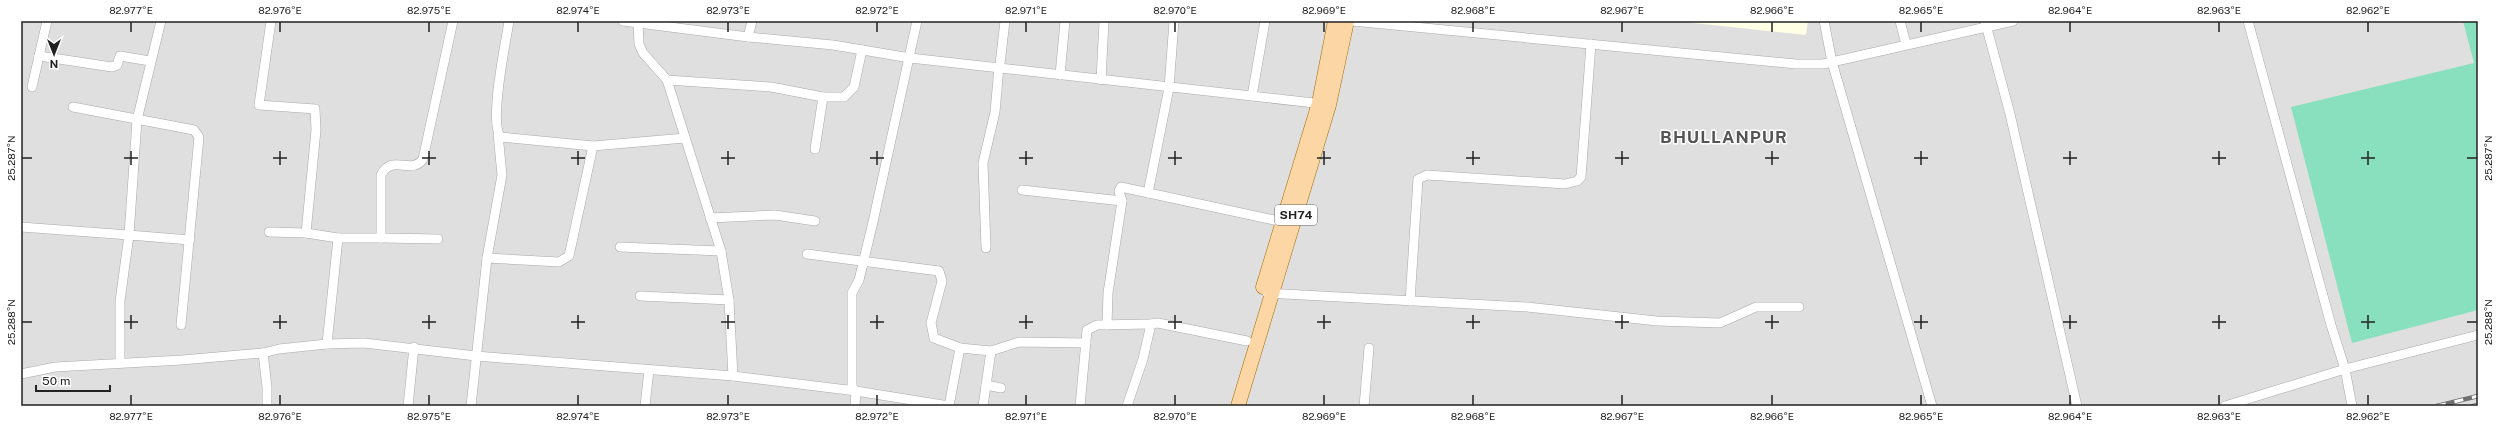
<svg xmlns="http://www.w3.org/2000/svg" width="2499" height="427" viewBox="0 0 2499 427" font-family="'Public Sans',sans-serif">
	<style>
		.residential { fill: #e0dfdf }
		.education { fill: #ffffe5 }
		.pitch { fill: #88e0be }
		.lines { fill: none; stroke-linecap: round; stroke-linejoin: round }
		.street-casing { stroke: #a9a9a9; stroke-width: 10 }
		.primary-casing { stroke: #a06b00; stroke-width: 15 }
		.street { stroke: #fff; stroke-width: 9 }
		.primary { stroke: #fcd6a4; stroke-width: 14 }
		.rail-casing { stroke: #707070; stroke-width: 4.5 }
		.rail { stroke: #fff; stroke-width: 3; stroke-dasharray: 9; stroke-linecap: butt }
		.ticks { fill: none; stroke: #222; stroke-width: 1.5 }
		.labels { text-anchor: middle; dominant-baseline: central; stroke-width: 3; stroke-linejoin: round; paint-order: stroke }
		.shield { fill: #fff; stroke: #646464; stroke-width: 1 }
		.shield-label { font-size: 12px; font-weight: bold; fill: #222 }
		.district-label { font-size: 17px; font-weight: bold; letter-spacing: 1px; fill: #555; stroke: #fff }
		.neatline { fill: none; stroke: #222; stroke-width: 1.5 }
		.ticks-label { font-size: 10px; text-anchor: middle; fill: #222 }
	</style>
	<rect width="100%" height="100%" fill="#f2efe9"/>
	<rect class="residential" x="21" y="21" width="2457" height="385"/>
	<path class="education" d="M1675,21H1808L1806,35Z"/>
	<path class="pitch" d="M2463,21H2478V310L2352,343L2291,107L2474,63Z"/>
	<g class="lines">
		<g class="street-casing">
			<g id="street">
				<path d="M47,21L39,56L112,67L117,65L120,56L150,61"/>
				<path d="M161,21L137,120L129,235L190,240"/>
				<path d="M271,21L259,105L315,109L316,130L306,233"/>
				<path d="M509,21C506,42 488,124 501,137L593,146"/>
				<path d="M623,21L748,37L833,45L910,58L1323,104"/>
				<path d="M1352,21L1796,64H1823L2013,21"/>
				<path d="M1824,21L1832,62L1932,406"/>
				<path d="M1900,21L1906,44"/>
				<path d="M1985,21L2010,114L2077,406"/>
				<path d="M2248,21L2331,325L2345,369L2478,335"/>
				<path d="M638,23L639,44L643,53L667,80L721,251L729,300L733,376"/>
				<path d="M748,37L752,21"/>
				<path d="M1000,64L1005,21"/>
				<path d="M1060,75L1065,21"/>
				<path d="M667,80L771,87L823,97H844L854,87L862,50"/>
				<path d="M1101,80L1104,21"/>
				<path d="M32,87L39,56"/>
				<path d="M1252,96L1265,21"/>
				<path d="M73,107L194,130L199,137L181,325"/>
				<path d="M815,149L823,97"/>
				<path d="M1022,190L1122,201L1119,191L1121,187L1283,222"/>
				<path d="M1148,193L1169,88L1174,21"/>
				<path d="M710,218L775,215L815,221"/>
				<path d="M21,227L129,235L120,301V362"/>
				<path d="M269,232L306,233L338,238H381V175C392,153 411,176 423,159L453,21"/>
				<path d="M381,238L438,239"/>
				<path d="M620,247L721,251"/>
				<path d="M986,248L983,163L995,112L999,67"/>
				<path d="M807,254L939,271L942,281L931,323L934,338L960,348L949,406"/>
				<path d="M487,258L502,175L498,134"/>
				<path d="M1267,293L1527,307L1657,321L1720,323L1756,307H1799"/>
				<path d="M640,296L729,300"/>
				<path d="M1410,301L1418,179L1427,175L1565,184L1577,181L1581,177L1591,44"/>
				<path d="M1107,325L1108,293L1122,201"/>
				<path d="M327,344L338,238"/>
				<path d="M960,348L991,351L1019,342L1086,343"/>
				<path d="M263,353L267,387V406"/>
				<path d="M21,374L55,367L182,360L263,353L279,349L327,344L364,343L476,356L733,376L856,391L949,406"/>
				<path d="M986,385L1001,388"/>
				<path d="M408,406L414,347"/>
				<path d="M471,406L487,258L559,262L569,256L593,146L685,138"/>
				<path d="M645,406L649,370"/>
				<path d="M855,406L856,391L852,387V293L859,280L873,222L917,21"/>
				<path d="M983,406L991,351"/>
				<path d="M1080,406L1087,330L1097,325L1151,324"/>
				<path d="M1127,406L1143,359L1151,324L1158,323L1247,341"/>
				<path d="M1364,406L1369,348"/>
				<path d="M2225,406L2345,369L2352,406"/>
			</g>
		</g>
		<g class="primary-casing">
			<g id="primary">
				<path d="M1263,287L1319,103L1335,21"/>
				<path d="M1238,406L1329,105L1347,21"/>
			</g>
		</g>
		<use href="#street" class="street"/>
		<use href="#primary" class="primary"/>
		<g class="rail-casing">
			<g id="rail">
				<path d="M2437,406L2478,396"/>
				<path d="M2473,406L2478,405"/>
			</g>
		</g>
		<use href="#rail" class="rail"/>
	</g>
	<path class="ticks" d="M131,22V32M280,22V32M429,22V32M578,22V32M728,22V32M877,22V32M1026,22V32M1175,22V32M1324,22V32M1473,22V32M1622,22V32M1772,22V32M1921,22V32M2070,22V32M2219,22V32M2368,22V32M131,151V165M280,151V165M429,151V165M578,151V165M728,151V165M877,151V165M1026,151V165M1175,151V165M1324,151V165M1473,151V165M1622,151V165M1772,151V165M1921,151V165M2070,151V165M2219,151V165M2368,151V165M22,158H32M124,158H138M273,158H287M422,158H436M571,158H585M721,158H735M870,158H884M1019,158H1033M1168,158H1182M1317,158H1331M1466,158H1480M1615,158H1629M1765,158H1779M1914,158H1928M2063,158H2077M2212,158H2226M2361,158H2375M2467,158H2477M131,315V329M280,315V329M429,315V329M578,315V329M728,315V329M877,315V329M1026,315V329M1175,315V329M1324,315V329M1473,315V329M1622,315V329M1772,315V329M1921,315V329M2070,315V329M2219,315V329M2368,315V329M22,322H32M124,322H138M273,322H287M422,322H436M571,322H585M721,322H735M870,322H884M1019,322H1033M1168,322H1182M1317,322H1331M1466,322H1480M1615,322H1629M1765,322H1779M1914,322H1928M2063,322H2077M2212,322H2226M2361,322H2375M2467,322H2477M131,395V405M280,395V405M429,395V405M578,395V405M728,395V405M877,395V405M1026,395V405M1175,395V405M1324,395V405M1473,395V405M1622,395V405M1772,395V405M1921,395V405M2070,395V405M2219,395V405M2368,395V405"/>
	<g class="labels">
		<rect class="shield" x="1275" y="205" width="42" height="20" rx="3"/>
		<g class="shield-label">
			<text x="1296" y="215">SH74</text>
		</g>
		<g class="district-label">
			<text x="1724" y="137">BHULLANPUR</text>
		</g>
	</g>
	<rect width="2499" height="427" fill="none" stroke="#ffffff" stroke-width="44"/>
	<g transform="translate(54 54) rotate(180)" stroke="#ffffff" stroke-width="3" paint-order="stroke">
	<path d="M0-3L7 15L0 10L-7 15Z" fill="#222222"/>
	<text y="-6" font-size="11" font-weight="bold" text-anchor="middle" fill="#222222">N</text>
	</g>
	<path d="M36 385v6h74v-6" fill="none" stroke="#222222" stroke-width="2"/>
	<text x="42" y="385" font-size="12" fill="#222222" stroke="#ffffff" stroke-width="3" paint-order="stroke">50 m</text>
	<rect x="22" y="22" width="2455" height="383" class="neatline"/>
	<g class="ticks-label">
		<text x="131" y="14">82.977°E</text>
		<text x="280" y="14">82.976°E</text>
		<text x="429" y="14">82.975°E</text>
		<text x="578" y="14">82.974°E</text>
		<text x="728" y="14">82.973°E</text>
		<text x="877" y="14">82.972°E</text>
		<text x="1026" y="14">82.971°E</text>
		<text x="1175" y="14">82.970°E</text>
		<text x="1324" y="14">82.969°E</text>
		<text x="1473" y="14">82.968°E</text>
		<text x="1622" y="14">82.967°E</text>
		<text x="1772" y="14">82.966°E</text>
		<text x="1921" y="14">82.965°E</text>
		<text x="2070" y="14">82.964°E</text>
		<text x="2219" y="14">82.963°E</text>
		<text x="2368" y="14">82.962°E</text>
		<text transform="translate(2488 158) rotate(-90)" y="4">25.287°N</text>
		<text transform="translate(11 158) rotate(-90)" y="4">25.287°N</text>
		<text transform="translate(2488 322) rotate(-90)" y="4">25.288°N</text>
		<text transform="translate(11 322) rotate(-90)" y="4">25.288°N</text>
		<text x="131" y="420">82.977°E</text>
		<text x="280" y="420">82.976°E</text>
		<text x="429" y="420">82.975°E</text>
		<text x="578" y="420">82.974°E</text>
		<text x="728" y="420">82.973°E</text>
		<text x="877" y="420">82.972°E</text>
		<text x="1026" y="420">82.971°E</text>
		<text x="1175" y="420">82.970°E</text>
		<text x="1324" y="420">82.969°E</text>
		<text x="1473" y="420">82.968°E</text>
		<text x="1622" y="420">82.967°E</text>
		<text x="1772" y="420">82.966°E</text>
		<text x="1921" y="420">82.965°E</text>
		<text x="2070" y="420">82.964°E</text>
		<text x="2219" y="420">82.963°E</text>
		<text x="2368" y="420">82.962°E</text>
	</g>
</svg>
